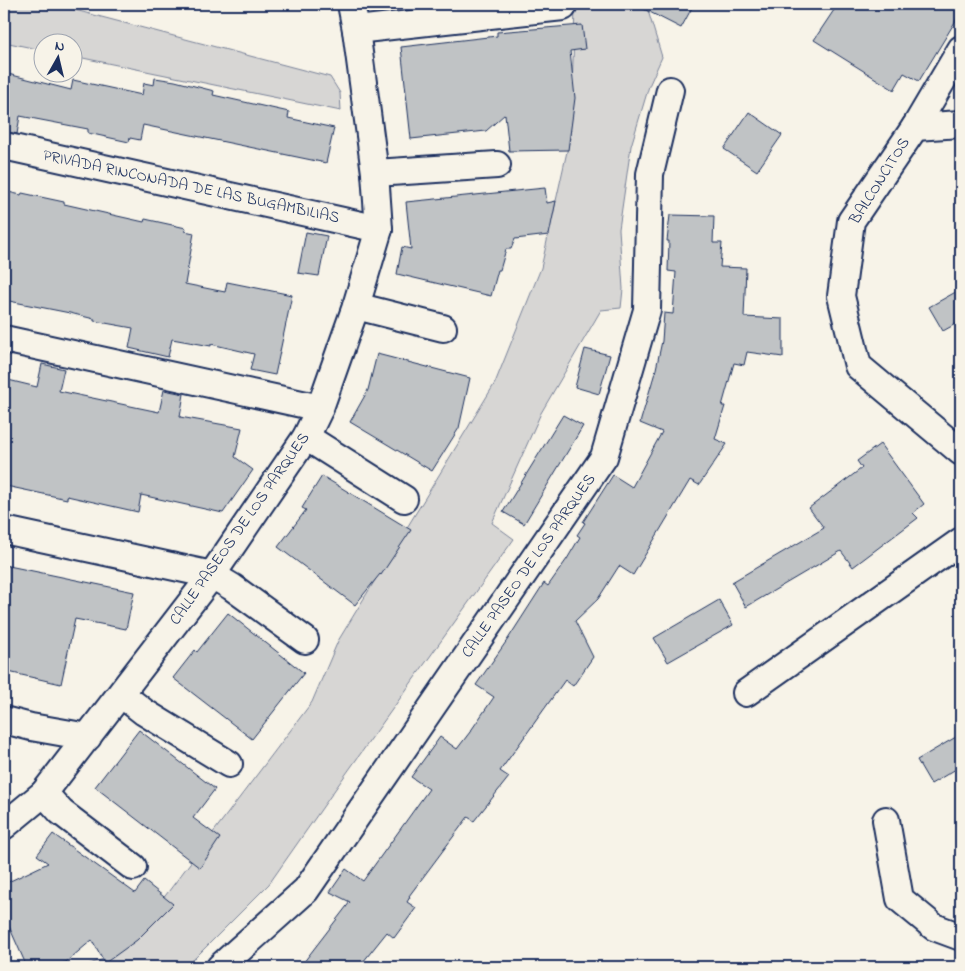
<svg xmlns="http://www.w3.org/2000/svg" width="965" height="971" viewBox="0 0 965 971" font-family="'Indie Flower',sans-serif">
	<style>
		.green { fill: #d7d6d4; stroke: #798299 }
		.building { fill: #c0c3c5; stroke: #1b2f5e }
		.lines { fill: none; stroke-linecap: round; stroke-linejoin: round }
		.minor-casing { stroke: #1b2f5e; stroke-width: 30 }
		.minor { stroke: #f7f3e8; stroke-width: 26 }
		.labels { text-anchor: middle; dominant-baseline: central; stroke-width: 4; stroke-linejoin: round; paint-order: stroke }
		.street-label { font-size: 16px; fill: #1b2f5e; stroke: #f7f3e8 }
	</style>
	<rect width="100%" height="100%" fill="#f7f3e8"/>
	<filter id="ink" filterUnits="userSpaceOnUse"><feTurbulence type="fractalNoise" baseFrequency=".02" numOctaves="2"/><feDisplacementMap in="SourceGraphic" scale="10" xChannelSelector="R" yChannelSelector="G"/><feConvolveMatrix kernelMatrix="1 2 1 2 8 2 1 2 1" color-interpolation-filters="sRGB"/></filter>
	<g filter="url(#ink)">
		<g class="green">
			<path d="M4,4H52L330,77L340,93L341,111L73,56L72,42H42V50L4,42Z"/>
			<path d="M574,4H646L662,57L649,86L631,146L619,229L623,289L621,308L601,310L541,413L492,523L514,539L341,781L269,884L194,959L184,967H82L106,958L131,941L312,702L338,641L495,383L541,268L570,138L575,10Z"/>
		</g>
		<g class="building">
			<path d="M634,4H694L681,28Z"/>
			<path d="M838,4H961V12L919,81L904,73L894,90L814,40Z"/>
			<path d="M582,25L585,49L570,51L575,98L568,150L509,151L505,114L486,131L411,139L401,47L497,36V32Z"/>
			<path d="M4,73L71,90L73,80L142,95L144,83L154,85L155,78L175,81L214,91L213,95L289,112L288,118L334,128L326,163L143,125L140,140L130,138L129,142L88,133V129L20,116L17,134L4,131Z"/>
			<path d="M749,112L782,135L757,171L724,149Z"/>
			<path d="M545,188L547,203L556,201L549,235L515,239L511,249H506L500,270H498L491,296L397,274L402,247L411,249L406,202Z"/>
			<path d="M4,191L21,195L22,193L64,202V204L144,222L145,219L186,228L185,231L194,233L185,284L225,292L227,282L292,295L275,375L250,370L254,354L211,344V346L172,339L168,357L129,348L133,328L94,321V319L70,313L4,300Z"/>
			<path d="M670,215L714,216L713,243H722L720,267L746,268L744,317L783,319V357L747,352L744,365L734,363L722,406H725L715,439L727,444L699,485L690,480L633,575L619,566L598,599L575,621L593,657L573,686L565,680L500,771L509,777L474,821L468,817L409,896L410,897L407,902L416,908L394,938L387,932L359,967H300L350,902L330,892L346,869L363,881L404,824L429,789L411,777L440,737L457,749L470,732L494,697L476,685L508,639L544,583L548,586L567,559L580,537L577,535L585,523L583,522L613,475L632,487L662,432L640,423L656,369L662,341L664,313L673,314L676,272L668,271L669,241H667Z"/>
			<path d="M306,232L327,236L319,276L298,273Z"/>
			<path d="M961,289V321L943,331L929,307Z"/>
			<path d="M585,349L610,355L599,394L575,387Z"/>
			<path d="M377,354L470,378L459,428L432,471L350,422L368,390Z"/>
			<path d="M42,364L64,369L59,391L159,412L164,390L184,394L180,417L242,428L235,457L253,470L223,513L141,495L138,512L67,496V499L6,486L7,484L4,483V379L37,387Z"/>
			<path d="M563,415L583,426L524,524L503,512Z"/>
			<path d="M880,444L924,504L913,513L918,518L853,567L841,551L746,607L732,582L824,528L809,508L862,468L857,461Z"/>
			<path d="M322,476L411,530L381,575L380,574L355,605L278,547L306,510L302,508Z"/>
			<path d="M4,565L134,592L126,629L75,619L61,684L4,671Z"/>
			<path d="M719,600L733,625L668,662L654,638Z"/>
			<path d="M228,613L304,673L252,739L173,678L195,650L197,652Z"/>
			<path d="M139,730L215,789L193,818L220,838L200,868L95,787Z"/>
			<path d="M961,734V766L931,784L917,760Z"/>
			<path d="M53,834L135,893L144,881L173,904L137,940L105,963L92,940L66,962L52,967H27L4,915V884L48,863L37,855Z"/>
		</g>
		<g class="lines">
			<g class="minor-casing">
				<g id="minor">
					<path d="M356,30L563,7"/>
					<path d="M961,49L915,127L851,221L841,296L858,366L961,452"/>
					<path d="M915,127L961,124"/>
					<path d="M4,146L379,229"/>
					<path d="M375,173L497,165"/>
					<path d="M356,306L443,328"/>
					<path d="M4,339L320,408"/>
					<path d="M306,437L404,499"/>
					<path d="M4,530L212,575L232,587L305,640"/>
					<path d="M746,693L961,541"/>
					<path d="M121,694L144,712L229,764"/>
					<path d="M4,720L31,727L88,737"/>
					<path d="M44,793L61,812L133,867"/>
					<path d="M886,820L900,899L934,927L961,937"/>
					<path d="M4,826L44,793L212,575L306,437L320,408L356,306L379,229L375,173L356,30L351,4"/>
					<path d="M220,967L306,890L604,457L647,310L650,174L670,90"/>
				</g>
			</g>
			<use href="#minor" class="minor"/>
		</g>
	</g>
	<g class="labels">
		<g class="street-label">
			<text transform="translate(880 181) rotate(-58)">BALCONCITOS</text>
			<text transform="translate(191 187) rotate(12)">PRIVADA RINCONADA DE LAS BUGAMBILIAS</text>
			<text transform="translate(240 529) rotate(-55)">CALLE PASEOS DE LOS PARQUES</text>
			<text transform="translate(529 566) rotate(-55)">CALLE PASEO DE LOS PARQUES</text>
		</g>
	</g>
	<rect width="965" height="971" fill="none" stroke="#f7f3e8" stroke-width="20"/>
	<rect x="10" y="10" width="945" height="951" fill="none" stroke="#1b2f5e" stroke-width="2" filter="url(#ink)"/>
	<g transform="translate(58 58) rotate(8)"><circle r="24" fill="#f7f3e8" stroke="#9fa5b1"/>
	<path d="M0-4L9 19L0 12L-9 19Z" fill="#1b2f5e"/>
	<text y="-8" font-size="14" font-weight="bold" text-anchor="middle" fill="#1b2f5e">N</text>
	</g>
</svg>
